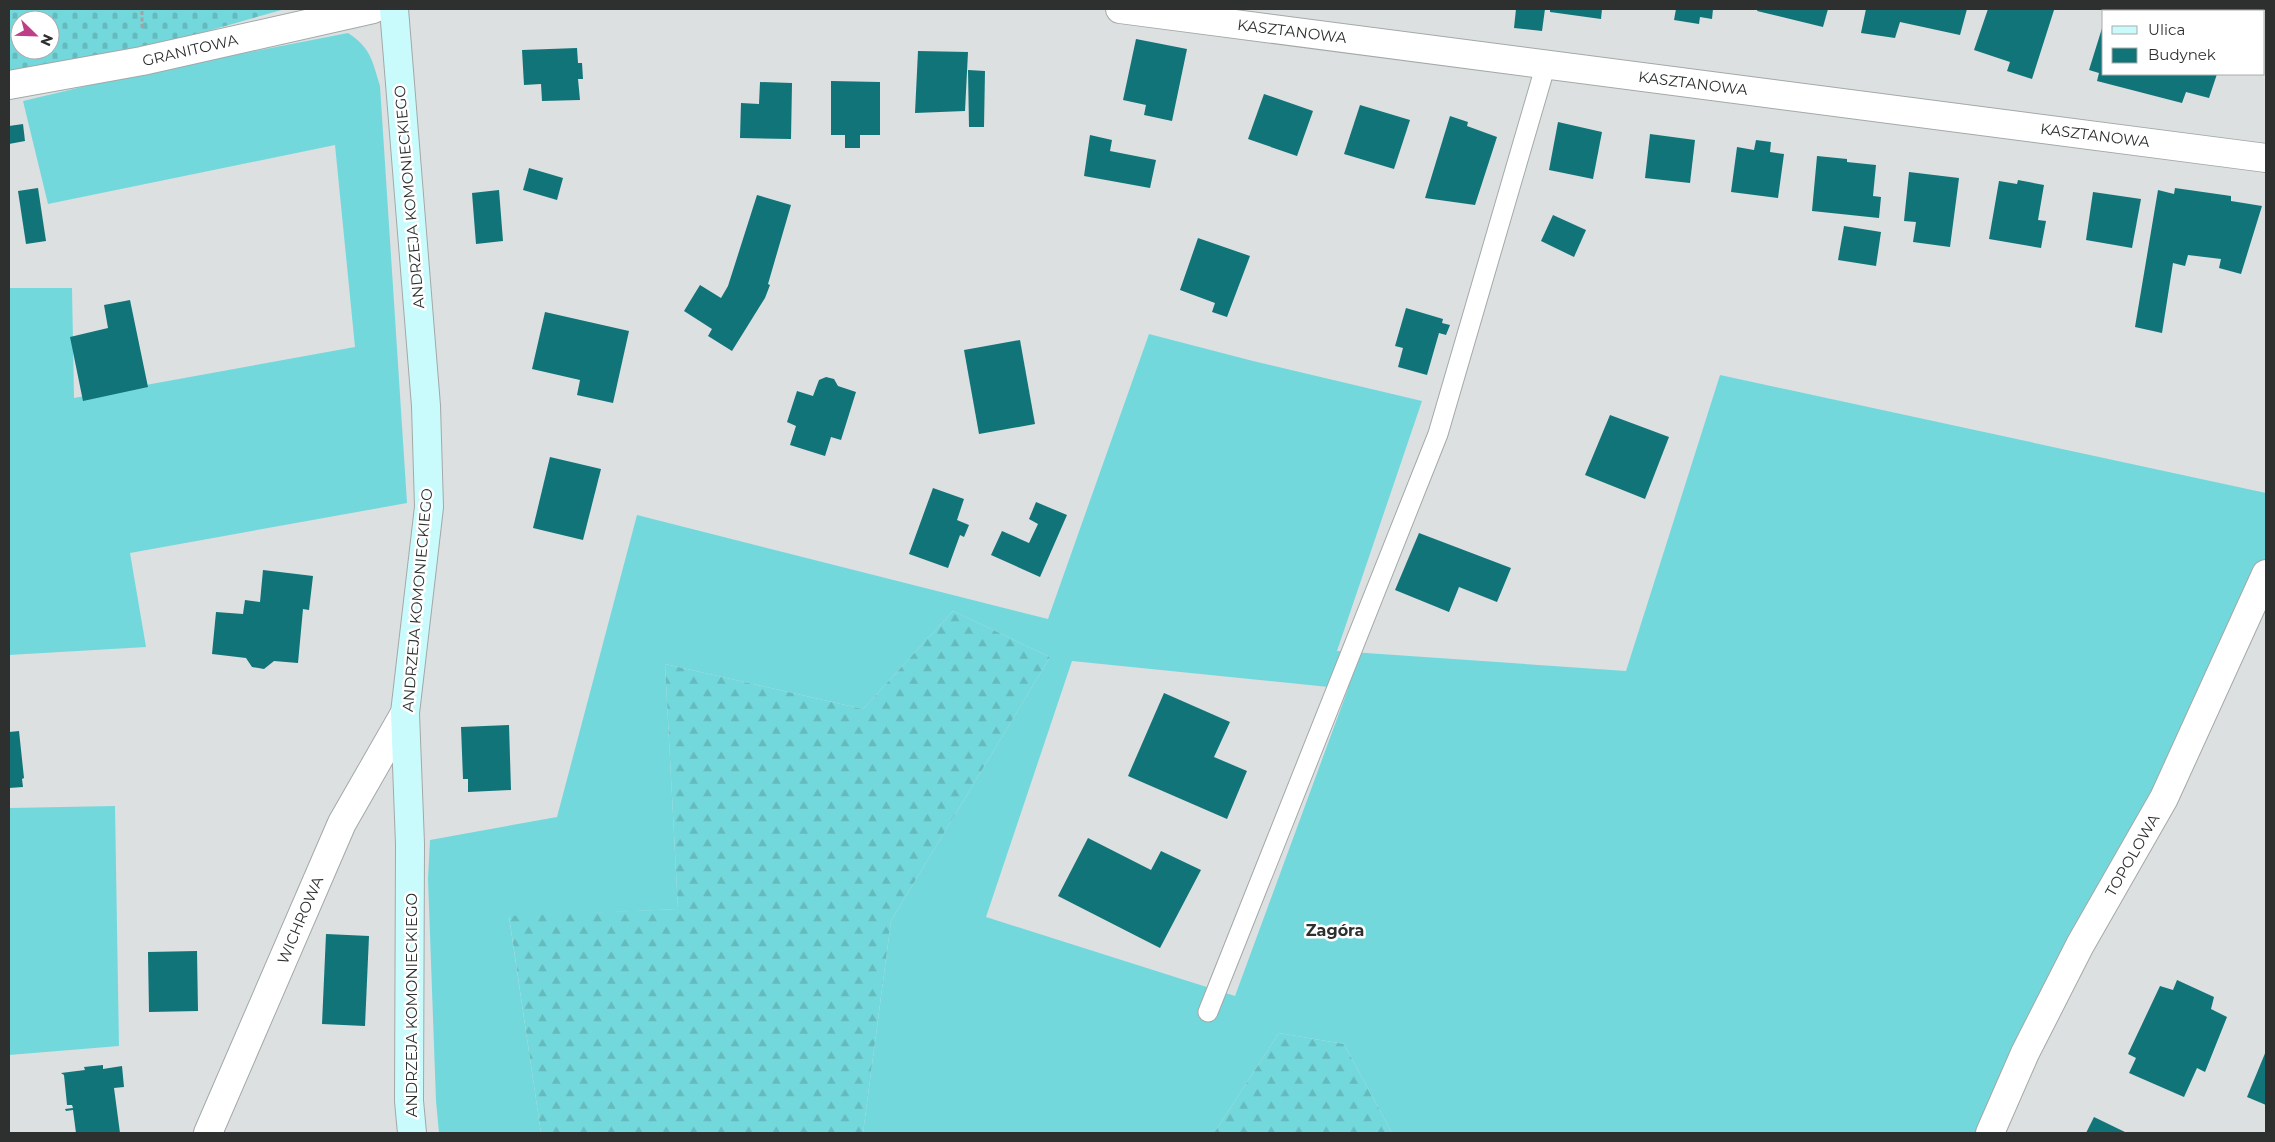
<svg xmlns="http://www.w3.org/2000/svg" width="2275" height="1142" viewBox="0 0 2275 1142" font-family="Montserrat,sans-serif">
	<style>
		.grass { fill: #73d8dc; fill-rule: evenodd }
		.forest { fill: url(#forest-firs) }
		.cemetery { fill: url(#cemetery-stones); fill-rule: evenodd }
		.building { fill: #117478 }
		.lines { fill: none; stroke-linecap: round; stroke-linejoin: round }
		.lane-casing { stroke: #a3a8a8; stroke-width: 21 }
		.street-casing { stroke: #a3a8a8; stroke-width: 30 }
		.secondary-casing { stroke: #a3a8a8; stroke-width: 30 }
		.path { stroke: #a1a4a5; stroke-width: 3; stroke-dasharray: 4 2.5; stroke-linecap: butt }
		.lane { stroke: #fff; stroke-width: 19 }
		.street { stroke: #fff; stroke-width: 28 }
		.secondary { stroke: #c9fbfd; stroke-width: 28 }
		.labels { text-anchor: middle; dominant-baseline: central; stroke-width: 5; stroke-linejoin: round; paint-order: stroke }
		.street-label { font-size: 15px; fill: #2e3030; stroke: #fff }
		.neighbourhood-label { font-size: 16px; font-weight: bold; fill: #2e3030; stroke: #fff }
	</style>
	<defs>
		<pattern id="forest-firs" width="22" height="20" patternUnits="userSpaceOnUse" patternTransform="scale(1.25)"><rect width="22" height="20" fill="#73d8dc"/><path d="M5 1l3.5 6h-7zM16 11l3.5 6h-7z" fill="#64babd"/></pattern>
		<pattern id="cemetery-stones" width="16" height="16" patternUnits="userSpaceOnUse" patternTransform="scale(1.25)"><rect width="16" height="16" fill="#73d8dc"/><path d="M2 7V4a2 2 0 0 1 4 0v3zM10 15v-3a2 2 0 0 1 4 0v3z" fill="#64babd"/></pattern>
	</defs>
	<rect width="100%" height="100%" fill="#dce0e1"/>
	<g class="grass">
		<path d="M348,33C371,48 372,60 380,86L407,503L130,553L146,647L9,655V288H72L74,398L355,347L335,145L48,204L23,101L141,73Z"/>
		<path d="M1149,334L1253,361L1422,401L1337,651L1626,671L1720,375L2266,493V574L1990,1133H1392L1344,1044L1279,1033L1214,1133H863L891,921L1050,657L953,611L863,709L665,664L678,909L509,917L541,1133H439L436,1101L428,879L430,840L557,817L637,515L1048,619ZM1072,661L1348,689L1235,996L986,917Z"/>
		<path d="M115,806L119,1046L9,1055V808Z"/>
	</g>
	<g class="forest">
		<path d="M953,611L1050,657L891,921L863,1133H541L509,916L678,909L665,664L863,709Z"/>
		<path d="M1279,1033L1344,1044L1392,1133H1214Z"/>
	</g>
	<path class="cemetery" d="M9,9H285L141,50L9,71ZM20,20H50V50H20Z"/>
	<g class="building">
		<path d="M1516,9H1545L1542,31L1514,28Z"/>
		<path d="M1550,9H1602L1601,19L1550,12Z"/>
		<path d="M1676,9H1713L1712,19L1700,17L1699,24L1674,20Z"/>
		<path d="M1758,9H1828L1823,27L1757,11Z"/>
		<path d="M1866,9H1967L1960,35L1900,22L1895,38L1861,33Z"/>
		<path d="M1988,9L2054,10L2032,79L2007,71L2010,62L1974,50Z"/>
		<path d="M2103,25L2104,74H2217L2209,98L2186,92L2182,103L2097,81L2099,73L2089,70Z"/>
		<path d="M1136,39L1187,49L1172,121L1144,115L1146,105L1123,100Z"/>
		<path d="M577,48L578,63H582L583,79H578L580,100L542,101L541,84L524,85L522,50Z"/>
		<path d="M918,51L968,52L965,111L915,113Z"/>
		<path d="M968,70L985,71L984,127H969Z"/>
		<path d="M831,81L880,82V135H860V148H845V135H831Z"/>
		<path d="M760,82L792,83L791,139L740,138L741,103L759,104Z"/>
		<path d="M1264,94L1313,111L1297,156L1248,139Z"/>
		<path d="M1360,105L1410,120L1394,169L1344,154Z"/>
		<path d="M1450,116L1468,122L1467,126L1497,137L1475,205L1425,198Z"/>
		<path d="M1558,122L1602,132L1593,179L1549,170Z"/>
		<path d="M23,124L25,141L9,144V126Z"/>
		<path d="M1650,134L1695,140L1690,183L1645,178Z"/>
		<path d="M1090,135L1112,140L1110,151L1156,160L1150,188L1084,176Z"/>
		<path d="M1756,140L1771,142L1770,152L1784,154L1778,198L1731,192L1737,147L1754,150Z"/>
		<path d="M1817,156L1847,159V162L1876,165L1873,196L1881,197L1879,218L1812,211Z"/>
		<path d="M529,168L563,178L557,200L523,190Z"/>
		<path d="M1909,172L1959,178L1950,247L1913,242L1916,222L1904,221Z"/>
		<path d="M2018,180L2044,185L2038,220L2046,221L2041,248L1989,239L1999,181L2017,184Z"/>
		<path d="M38,188L46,241L26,244L18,191Z"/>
		<path d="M2175,188L2231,196V201L2262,206L2241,274L2219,268L2221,259L2188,255L2185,266L2173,263L2162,333L2135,327L2158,190L2174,194Z"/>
		<path d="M499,190L503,241L476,244L472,193Z"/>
		<path d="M2093,192L2141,199L2132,248L2086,240Z"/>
		<path d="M757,195L791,205L768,284L770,285L765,298L732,351L708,336L712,329L684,311L700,285L721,298L728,286Z"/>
		<path d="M1553,215L1586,230L1574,257L1541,241Z"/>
		<path d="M1844,226L1881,232L1876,266L1838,260Z"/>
		<path d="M1198,238L1250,256L1227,317L1212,312L1215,303L1180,290Z"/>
		<path d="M130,300L148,387L83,401L70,337L108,328L104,305Z"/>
		<path d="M1406,308L1443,319L1442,323L1450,325L1446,335L1439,333L1427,375L1398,367L1403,348L1395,346Z"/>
		<path d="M545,312L629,331L613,403L577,395L580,380L532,369Z"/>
		<path d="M1020,340L1035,424L979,434L964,350Z"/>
		<path d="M826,377L834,379L838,386L856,392L841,440L831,437L825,456L790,445L796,426L787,422L797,391L813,396L819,380Z"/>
		<path d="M1610,415L1669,437L1645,499L1585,475Z"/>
		<path d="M550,457L601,469L583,540L533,528Z"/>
		<path d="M933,488L964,499L957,520L969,525L964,537L960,535L948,568L909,554Z"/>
		<path d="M1036,502L1067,515L1040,577L991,555L1002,531L1029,543L1038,524L1029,519Z"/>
		<path d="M1419,533L1511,568L1497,602L1459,587L1449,612L1395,590Z"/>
		<path d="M263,570L313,576L309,610L303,609L298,663L274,661L264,669L252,667L246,658L212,654L216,612L243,614L245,600L260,602Z"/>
		<path d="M1164,693L1230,722L1214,757L1247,771L1227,819L1128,776Z"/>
		<path d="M509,725L511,790L468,792V779H463L461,727Z"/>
		<path d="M19,731L24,778L22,779L23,787L9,788V732Z"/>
		<path d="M1088,838L1151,870L1161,851L1201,870L1160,948L1058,896Z"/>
		<path d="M326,934L369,936L365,1026L322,1024Z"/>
		<path d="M197,951L198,1011L149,1012L148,952Z"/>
		<path d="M2177,980L2214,997L2211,1009L2227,1017L2205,1072L2197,1068L2184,1097L2129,1073L2136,1058L2128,1054L2160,986L2173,990Z"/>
		<path d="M2266,1051V1105L2247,1097Z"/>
		<path d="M103,1065V1069L122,1066L124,1087L114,1088L120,1133H76L73,1110L66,1111L65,1109L73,1108L72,1105H67L64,1075L61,1073L85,1070L84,1067Z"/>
		<path d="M2094,1117L2127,1133H2086Z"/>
	</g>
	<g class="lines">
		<g class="lane-casing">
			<path id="lane" d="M1208,1012L1438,434L1546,64"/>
		</g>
		<g class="street-casing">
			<g id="street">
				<path d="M1120,9L2266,158"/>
				<path d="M9,85L142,61L373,9"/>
				<path d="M208,1133L342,823L405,713"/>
				<path d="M1990,1133L2025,1053L2080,945L2164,798L2266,574"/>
			</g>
		</g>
		<g class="secondary-casing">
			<path id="secondary" d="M394,9L426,406L429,507L405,713L410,844L409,1101L412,1133"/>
		</g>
		<path class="path" d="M142,28V9"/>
		<use href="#lane" class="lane"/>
		<use href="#street" class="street"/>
		<use href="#secondary" class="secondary"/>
	</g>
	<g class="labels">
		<g class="street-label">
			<text transform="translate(1292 31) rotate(7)">KASZTANOWA</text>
			<text transform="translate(190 50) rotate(-13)">GRANITOWA</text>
			<text transform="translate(1693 83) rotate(7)">KASZTANOWA</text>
			<text transform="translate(2095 135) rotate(7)">KASZTANOWA</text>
			<text transform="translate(409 197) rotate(-95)">ANDRZEJA KOMONIECKIEGO</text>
			<text transform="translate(417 600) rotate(-85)">ANDRZEJA KOMONIECKIEGO</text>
			<text transform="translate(2132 855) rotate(-60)">TOPOLOWA</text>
			<text transform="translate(300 920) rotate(-67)">WICHROWA</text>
			<text transform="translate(411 1005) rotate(-90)">ANDRZEJA KOMONIECKIEGO</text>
		</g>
		<g class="neighbourhood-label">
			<text x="1335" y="930">Zagóra</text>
		</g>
	</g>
	<rect width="2275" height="1142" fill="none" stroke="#2e3030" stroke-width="20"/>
	<rect x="2102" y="10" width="162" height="65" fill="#ffffff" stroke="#abacac"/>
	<rect x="2112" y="26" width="25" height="8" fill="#c9fbfd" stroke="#abacac"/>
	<text x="2148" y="35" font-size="15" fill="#2e3030">Ulica</text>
	<rect x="2112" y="48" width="25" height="15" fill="#117478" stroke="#abacac"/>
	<text x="2148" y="60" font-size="15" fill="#2e3030">Budynek</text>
	<g transform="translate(35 35) rotate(113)"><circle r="24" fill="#ffffff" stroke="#abacac"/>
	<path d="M0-4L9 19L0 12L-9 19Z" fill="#be3e88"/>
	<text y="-8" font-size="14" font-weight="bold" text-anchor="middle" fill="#2e3030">N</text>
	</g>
</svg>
